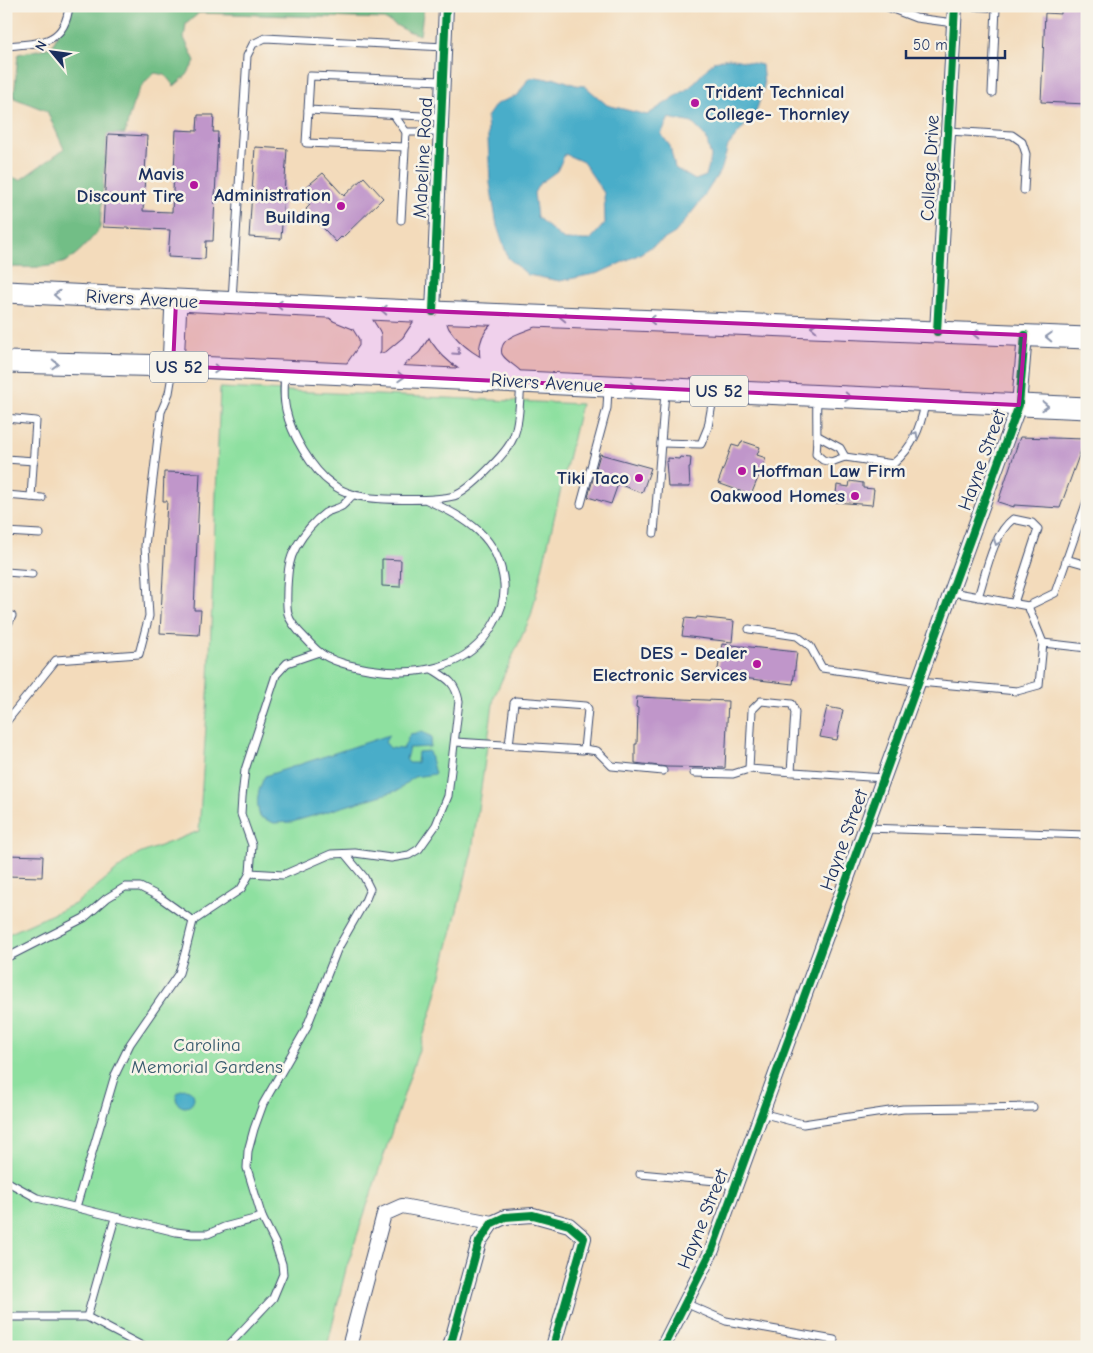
<svg xmlns="http://www.w3.org/2000/svg" width="1093" height="1353" viewBox="0 0 1093 1353" font-family="'Comic Neue',sans-serif">
	<style>
		.green { fill: #8ee0a0; stroke: #54887f }
		.forest { fill: #72be86; stroke: #467672 }
		.water { fill: #4aadc9; stroke: #326e94; fill-rule: evenodd }
		.building { fill: #c096ca }
		.lines { fill: none; stroke-linecap: round; stroke-linejoin: round }
		.service-casing { stroke: #3b496c; stroke-width: 9 }
		.minor-casing { stroke: #3b496c; stroke-width: 16 }
		.primary-casing { stroke: #3b496c; stroke-width: 23 }
		.service { stroke: #fff; stroke-width: 7 }
		.minor { stroke: #fff; stroke-width: 14 }
		.primary { stroke: #fff; stroke-width: 21 }
		.cycleway-casing { stroke: #f7f3e8; stroke-width: 11 }
		.cycleway { stroke: #00873e; stroke-width: 8 }
		.oneway { stroke: #8d97ae }
		.marked { fill: #b5179e; fill-opacity: 0.2; stroke: #b5179e; stroke-width: 4; stroke-linejoin: round }
		.poi-dot { fill: #b5179e; stroke: #f7f3e8; stroke-width: 2 }
		.labels { text-anchor: middle; dominant-baseline: central; stroke-width: 5; stroke-linejoin: round; paint-order: stroke }
		.shield { fill: #f7f3e8; stroke: #5d6a87; stroke-width: 1 }
		.shield-label { font-size: 18px; font-weight: bold; fill: #1b2f5e }
		.poi-label { font-size: 19px; font-weight: bold; fill: #1b2f5e; stroke: #f7f3e8; text-anchor: end }
		.street-label { font-size: 19px; fill: #1b2f5e; stroke: #f7f3e8 }
		.park-label { font-size: 19px; fill: #385b6e; stroke: #f7f3e8 }
	</style>
	<rect width="100%" height="100%" fill="#f7f3e8"/>
	<filter id="ink" filterUnits="userSpaceOnUse"><feTurbulence type="fractalNoise" baseFrequency=".02" numOctaves="2"/><feDisplacementMap in="SourceGraphic" scale="10" xChannelSelector="R" yChannelSelector="G"/><feConvolveMatrix kernelMatrix="1 2 1 2 8 2 1 2 1" color-interpolation-filters="sRGB"/></filter>
	<filter id="wash" filterUnits="userSpaceOnUse"><feTurbulence type="fractalNoise" baseFrequency=".0096" numOctaves="4" result="noise"/><feDisplacementMap in="SourceGraphic" scale="20" xChannelSelector="R" yChannelSelector="G"/><feGaussianBlur stdDeviation="1.12" result="paint"/><feColorMatrix in="noise" values="0 0 0 0 0 0 0 0 0 0 0 0 0 0 0 0 0 1.4 0 .05"/><feComposite in="paint" operator="in"/></filter>
	<g filter="url(#wash)">
		<rect width="100%" height="100%" fill="#f3dbbb"/>
		<path class="green" d="M220,388L581,404L531,616L494,697L472,851L432,1010L346,1269L327,1347H6V935L75,904L134,856L199,831L209,681Z"/>
		<path class="forest" d="M70,6H424L420,35L407,31L384,19L199,13L186,24L184,38L195,61L187,75L174,86L165,75L155,73C135,87 130,112 125,134H107L100,228C94,237 72,261 62,263C44,269 25,267 6,267V175L20,180L64,149L47,111L14,98L18,54L52,47Z"/>
		<g class="water">
			<path d="M729,58L762,65L764,86L756,112L728,146L722,168L701,201L675,233L636,256L599,273L560,281L528,275L508,258L497,226L490,183L487,117L496,104L518,95L528,79L536,77L548,79L556,78L576,85L585,86L607,105L647,115L690,87L714,61ZM669,118L692,123L706,137L711,157L706,176L695,180L675,168L670,146L661,134ZM565,154L583,162L604,193L605,223L590,240H564L537,217L534,193L539,184L557,171Z"/>
			<path d="M422,732L432,737L430,747L409,748L406,759L409,763H417L418,752L429,751L435,774L414,777L399,790L292,822L274,823L260,817C255,801 258,790 265,776L389,735L385,742L390,748L403,749L410,734Z"/>
			<circle cx="185" cy="1098" r="9"/>
		</g>
		<g id="blocks">
			<g class="building">
				<path d="M1061,6H1087V104L1041,102L1045,13L1061,14Z"/>
				<path d="M198,115H214L213,132H218L213,241H206L205,259L168,257L170,230L103,227L108,134L147,136L143,211L172,212L176,130L197,131Z"/>
				<path d="M255,147L287,149L281,239L249,237Z"/>
				<path d="M323,173L344,196L364,177L383,198L342,238L341,237L336,242L306,209L310,205L299,193Z"/>
				<path d="M1020,437L1085,439L1060,508L1014,505V507L998,502Z"/>
				<path d="M742,441L760,447L757,455L766,458L751,495L718,483L732,445L739,447Z"/>
				<path d="M600,454L651,468L642,493L618,484L611,504L588,497Z"/>
				<path d="M680,457L691,458L690,468H689L690,487H668L666,461L668,462V458L679,459Z"/>
				<path d="M164,472L200,473L194,610H201L199,635L160,633L167,501H163Z"/>
				<path d="M850,481L863,483V488L874,489L872,505L835,502L837,485L849,487Z"/>
				<path d="M382,559L401,560L400,587L382,586Z"/>
				<path d="M697,617L734,621L732,642L682,636L685,618L696,619Z"/>
				<path d="M722,644L797,652L793,684L717,675Z"/>
				<path d="M637,697L728,701L725,768L667,767L635,763V744H637L638,708L636,707Z"/>
				<path d="M827,707L843,710L837,740L820,737Z"/>
				<path d="M6,855L43,856L42,877L6,876Z"/>
			</g>
		</g>
	</g>
	<g filter="url(#ink)">
		<use href="#blocks" fill-opacity="0" stroke="#3b496c" stroke-width="1"/>
		<g class="lines">
			<g class="service-casing">
				<g id="service">
					<path d="M885,6L916,18L954,23"/>
					<path d="M971,6L996,8L992,93"/>
					<path d="M6,46C39,43 65,45 69,6"/>
					<path d="M308,110L441,117"/>
					<path d="M394,115L406,132"/>
					<path d="M949,131L1012,135L1022,142L1026,154L1024,190"/>
					<path d="M405,147L306,143L310,76L443,81"/>
					<path d="M401,220L406,132H441"/>
					<path d="M232,300L247,56L253,44L265,38L445,47"/>
					<path d="M285,372C284,385 283,398 286,410C291,434 312,470 332,484C337,488 345,492 352,494C369,501 436,501 454,496C469,491 507,453 513,438C520,422 519,402 521,385"/>
					<path d="M665,392L661,443L701,444L708,427L714,393"/>
					<path d="M817,399C816,417 818,435 816,454L823,460L831,462L845,457L893,464C913,447 920,429 925,404"/>
					<path d="M6,418L36,421L31,497"/>
					<path d="M818,436L840,448L845,457"/>
					<path d="M6,459L34,461"/>
					<path d="M6,495L42,498"/>
					<path d="M353,495C349,498 346,503 342,506C337,509 330,510 325,513C313,522 303,535 296,547C288,561 288,573 287,588C287,596 286,606 288,614C290,622 299,632 305,638C310,643 314,648 319,652C332,662 352,666 368,669C416,677 469,670 494,623C501,611 505,598 504,584C499,536 467,519 427,500"/>
					<path d="M581,504L607,408L608,389"/>
					<path d="M6,532L40,534"/>
					<path d="M654,533L661,443"/>
					<path d="M1066,559L1087,565"/>
					<path d="M6,572L32,574"/>
					<path d="M952,592L1028,606L1043,643"/>
					<path d="M978,597C986,573 993,534 1013,519L1032,523L1038,529L1014,603"/>
					<path d="M1028,606L1055,593L1087,501"/>
					<path d="M6,615L12,616L6,628"/>
					<path d="M749,629L797,636L810,646L822,668L919,682L1017,691L1039,685L1043,643L1087,648"/>
					<path d="M6,722L56,660L139,654L149,616L145,546L161,412L169,393L173,369"/>
					<path d="M455,742L583,750L584,749L588,709L586,706L516,701L514,703L509,745"/>
					<path d="M584,749L597,751L612,766L663,771"/>
					<path d="M791,772L795,712L792,704L761,701L752,710L749,769L884,778"/>
					<path d="M694,773L733,774L749,769"/>
					<path d="M866,828L1087,835"/>
					<path d="M250,873L283,875L331,854L355,853L391,858L409,855L419,849L436,825L448,796L459,701C455,682 448,679 432,669"/>
					<path d="M6,958L84,918L107,898L125,887H140L158,896L193,921"/>
					<path d="M761,1113L803,1124L903,1109L1033,1107"/>
					<path d="M640,1174L716,1181L735,1187"/>
					<path d="M6,1181L37,1198L176,1232L192,1234H208L224,1227L262,1217"/>
					<path d="M76,1207L115,1075L130,1044L179,973L185,953L193,921L241,889L250,873L252,845L241,814L242,797L245,770L276,675L287,663L319,652"/>
					<path d="M685,1303L726,1321L834,1340"/>
					<path d="M6,1317H87L144,1347"/>
					<path d="M87,1317L115,1218"/>
					<path d="M227,1347L273,1298L283,1274L282,1264L275,1243L262,1217L247,1168L248,1151L254,1129L263,1104L306,1029L337,950L365,901L370,889L364,877L345,854"/>
				</g>
			</g>
			<g class="minor-casing">
				<g id="minor">
					<path d="M433,312L446,6"/>
					<path d="M937,332L955,6"/>
					<path d="M349,1347L384,1214L402,1206L492,1223"/>
					<path d="M450,1347L479,1242L492,1223L505,1217L533,1215L569,1225L584,1238L553,1347"/>
					<path d="M663,1347L712,1250L1019,405L1025,335"/>
				</g>
			</g>
			<g class="primary-casing">
				<g id="primary">
					<path d="M6,292L433,312L1087,338"/>
					<path d="M338,311L360,320L370,336V349L352,375"/>
					<path d="M433,312C435,319 436,329 440,335C454,356 476,368 498,378"/>
					<path d="M6,362L173,366L1087,408"/>
					<path d="M173,366L176,301"/>
					<path d="M364,371L392,361L411,345L433,312"/>
					<path d="M512,378C506,373 498,368 494,362C490,357 490,351 491,346C495,328 513,324 528,318"/>
				</g>
			</g>
			<use href="#service" class="service"/>
			<use href="#minor" class="minor"/>
			<use href="#primary" class="primary"/>
			<g class="cycleway-casing">
				<g id="cycleway">
					<path d="M433,312L446,6"/>
					<path d="M937,332L955,6"/>
					<path d="M450,1347L479,1242L492,1223L505,1217L533,1215L569,1225L584,1238L553,1347"/>
					<path d="M663,1347L712,1250L1019,405L1025,335"/>
				</g>
			</g>
			<use href="#cycleway" class="cycleway"/>
		</g>
		<defs><path id="oneway-chevron" d="M-2-3.5L2.5 0L-2 3.5" fill="none" stroke-width="1.6" stroke-linecap="round" stroke-linejoin="round" transform="scale(1.25)"/></defs>
		<g class="oneway">
			<use href="#oneway-chevron" transform="translate(57 295) rotate(-177)"/>
			<use href="#oneway-chevron" transform="translate(279 305) rotate(-177)"/>
			<use href="#oneway-chevron" transform="translate(384 310) rotate(-177)"/>
			<use href="#oneway-chevron" transform="translate(563 317) rotate(-178)"/>
			<use href="#oneway-chevron" transform="translate(652 320) rotate(-178)"/>
			<use href="#oneway-chevron" transform="translate(814 327) rotate(-178)"/>
			<use href="#oneway-chevron" transform="translate(976 334) rotate(-178)"/>
			<use href="#oneway-chevron" transform="translate(1049 337) rotate(-178)"/>
			<use href="#oneway-chevron" transform="translate(457 352) rotate(42)"/>
			<use href="#oneway-chevron" transform="translate(55 364) rotate(2)"/>
			<use href="#oneway-chevron" transform="translate(217 369) rotate(3)"/>
			<use href="#oneway-chevron" transform="translate(401 377) rotate(3)"/>
			<use href="#oneway-chevron" transform="translate(633 387) rotate(3)"/>
			<use href="#oneway-chevron" transform="translate(848 397) rotate(3)"/>
			<use href="#oneway-chevron" transform="translate(1045 406) rotate(2)"/>
			<use href="#oneway-chevron" transform="translate(915 435) rotate(-61)"/>
			<use href="#oneway-chevron" transform="translate(997 542) rotate(110)"/>
		</g>
	</g>
	<path class="marked" d="M176,301L1025,335L1019,405L173,366Z"/>
	<g class="poi-dot">
		<circle cx="695" cy="103" r="5"/>
		<circle cx="194" cy="185" r="5"/>
		<circle cx="341" cy="206" r="5"/>
		<circle cx="742" cy="471" r="5"/>
		<circle cx="639" cy="478" r="5"/>
		<circle cx="855" cy="496" r="5"/>
		<circle cx="757" cy="664" r="5"/>
	</g>
	<g class="labels">
		<g class="shield">
			<rect x="150" y="351.5" width="58" height="31" rx="4"/>
			<rect x="690" y="375.5" width="58" height="31" rx="4"/>
		</g>
		<g class="shield-label">
			<text x="179" y="367">US 52</text>
			<text x="719" y="391">US 52</text>
		</g>
		<g class="poi-label">
			<text x="705" y="92" text-anchor="start">Trident Technical<tspan x="705" dy="22">College- Thornley</tspan></text>
			<text x="184" y="174">Mavis<tspan x="184" dy="22">Discount Tire</tspan></text>
			<text x="331" y="195">Administration<tspan x="331" dy="22">Building</tspan></text>
			<text x="752" y="471" text-anchor="start">Hoffman Law Firm</text>
			<text x="629" y="478">Tiki Taco</text>
			<text x="845" y="496">Oakwood Homes</text>
			<text x="747" y="653">DES - Dealer<tspan x="747" dy="22">Electronic Services</tspan></text>
		</g>
		<g class="street-label">
			<text transform="translate(423 158) rotate(-87)">Mabeline Road</text>
			<text transform="translate(930 168) rotate(-87)">College Drive</text>
			<text transform="translate(142 299) rotate(3)">Rivers Avenue</text>
			<text transform="translate(547 383) rotate(3)">Rivers Avenue</text>
			<text transform="translate(982 460) rotate(-70)">Hayne Street</text>
			<text transform="translate(844 840) rotate(-70)">Hayne Street</text>
			<text transform="translate(703 1219) rotate(-68)">Hayne Street</text>
		</g>
		<g class="park-label">
			<text x="207" y="1045">Carolina<tspan x="207" dy="22">Memorial Gardens</tspan></text>
		</g>
	</g>
	<rect width="1093" height="1353" fill="none" stroke="#f7f3e8" stroke-width="25"/>
	<g transform="translate(52 52) rotate(299)" stroke="#f7f3e8" stroke-width="4" paint-order="stroke">
	<path d="M0-4L9 19L0 12L-9 19Z" fill="#1b2f5e"/>
	<text y="-8" font-size="14" font-weight="bold" text-anchor="middle" fill="#1b2f5e">N</text>
	</g>
	<path d="M906 50v8h99v-8" fill="none" stroke="#1b2f5e" stroke-width="2.5"/>
	<text x="913" y="50" font-size="15" fill="#1b2f5e" stroke="#f7f3e8" stroke-width="4" paint-order="stroke">50 m</text>
</svg>
